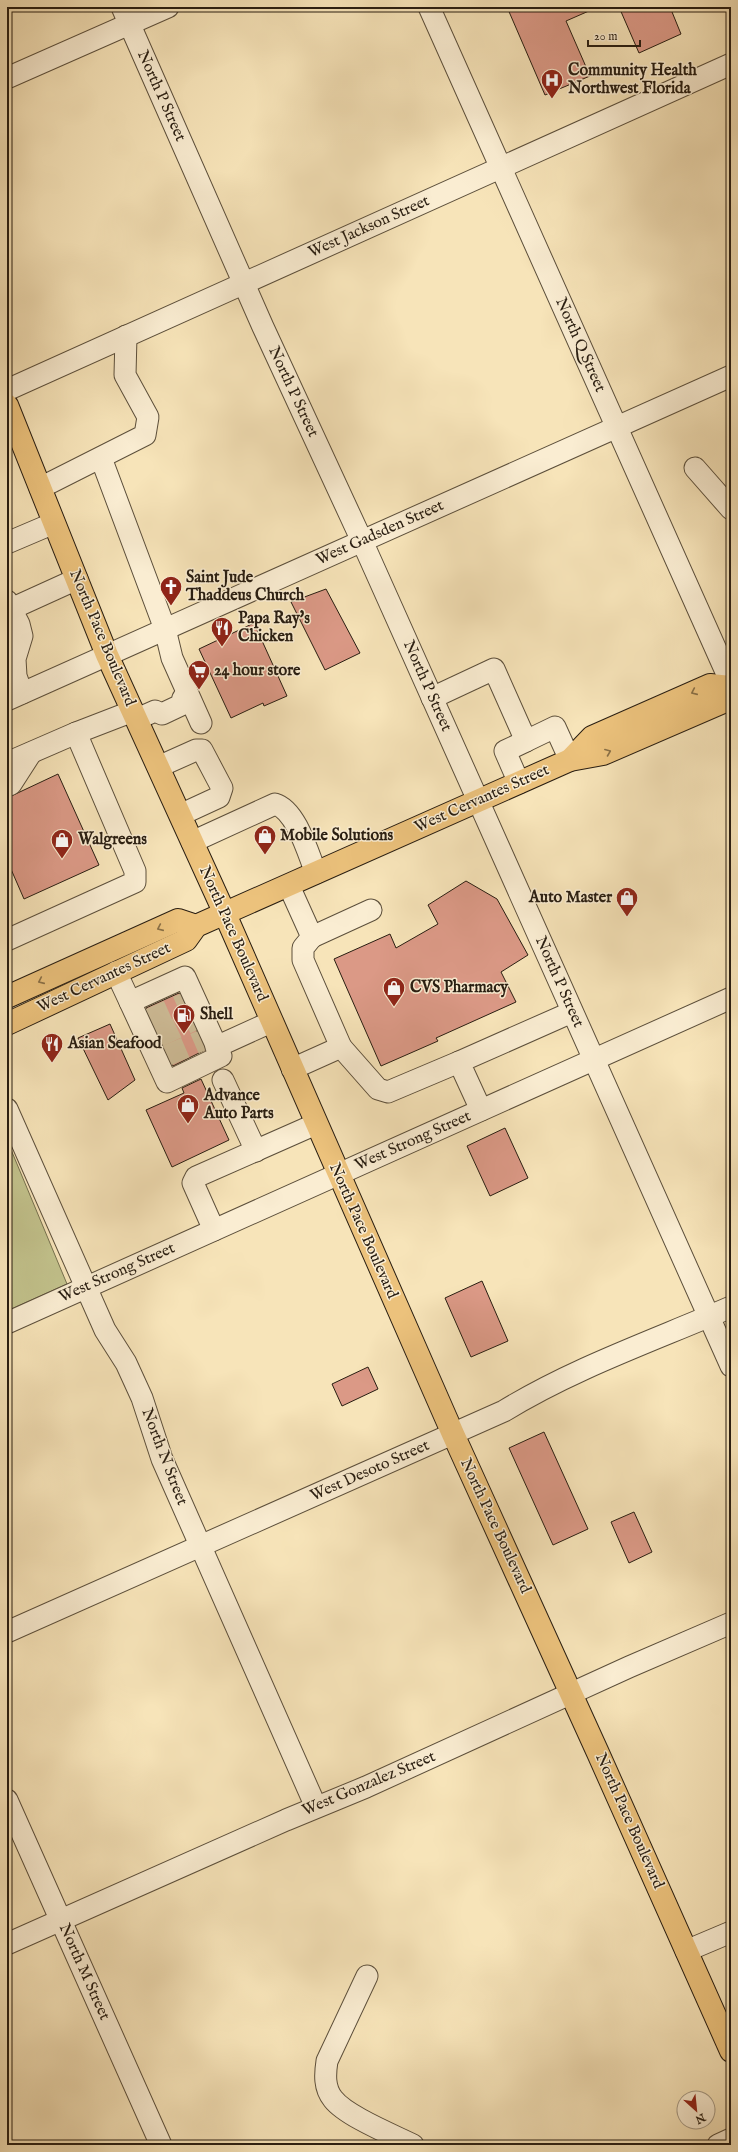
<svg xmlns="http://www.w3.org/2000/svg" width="738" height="2152" viewBox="0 0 738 2152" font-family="'IM FELL English',serif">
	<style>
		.green { fill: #c2c28c; stroke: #75704e }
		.building { fill: #db9986; stroke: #281d11 }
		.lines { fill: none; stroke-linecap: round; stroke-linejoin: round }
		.minor-tunnel { stroke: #cebc97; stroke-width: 21; stroke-dasharray: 21 10; stroke-linecap: butt }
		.minor-casing { stroke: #5c4f3b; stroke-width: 23 }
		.major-casing { stroke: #281d11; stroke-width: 24 }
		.minor { stroke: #faedd2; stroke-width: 21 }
		.major { stroke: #ecc27c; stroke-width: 22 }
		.oneway { stroke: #8a7046 }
		.labels { text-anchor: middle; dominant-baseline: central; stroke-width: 3; stroke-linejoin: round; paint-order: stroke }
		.poi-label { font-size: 16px; font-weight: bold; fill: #281d11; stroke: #faedd2; text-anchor: start }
		.street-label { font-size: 16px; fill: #281d11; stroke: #faedd2 }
	</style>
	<rect width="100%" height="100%" fill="#f7e4b9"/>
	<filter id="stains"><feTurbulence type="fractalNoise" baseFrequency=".005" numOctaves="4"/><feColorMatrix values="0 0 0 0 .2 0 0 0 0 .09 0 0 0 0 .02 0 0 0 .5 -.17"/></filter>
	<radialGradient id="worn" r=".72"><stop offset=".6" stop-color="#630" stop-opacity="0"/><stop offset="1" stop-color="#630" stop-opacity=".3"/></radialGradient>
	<path class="green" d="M7,1140L67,1284L7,1311Z"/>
	<g class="building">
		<path d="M507,7H598L566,21L590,76L545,95Z"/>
		<path d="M619,7H670L681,34L639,53Z"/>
		<path d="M326,589L360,653L325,670L291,602Z"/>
		<path d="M254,623L287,696L264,706L263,703L231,718L199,649Z"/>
		<path d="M58,774L99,865L24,899L7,860V798Z"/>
		<path d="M466,881L497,899L528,955L501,972L516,1002L436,1038L438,1041L381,1066L334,959L390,934L396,948L438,924L428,905Z"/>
		<path d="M179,993L205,1050L173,1066L146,1008Z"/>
		<path d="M110,1024L135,1080L108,1100L78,1038Z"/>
		<path d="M201,1079L229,1140L172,1167L146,1110L184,1093L182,1088Z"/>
		<path d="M505,1128L528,1178L490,1196L467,1146Z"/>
		<path d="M482,1281L508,1341L471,1357L445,1298Z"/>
		<path d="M368,1367L378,1389L342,1406L332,1384Z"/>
		<path d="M544,1432L588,1529L553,1545L509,1448Z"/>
		<path d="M634,1512L652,1552L629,1563L611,1522Z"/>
	</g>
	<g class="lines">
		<g class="minor-tunnel">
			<path d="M149,1019L185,1003"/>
			<path d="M158,1037L194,1020"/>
			<path d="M166,1056L203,1040"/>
		</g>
		<g class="minor-casing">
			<g id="minor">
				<path d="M122,7L263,327L362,541L731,1366"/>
				<path d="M429,7L731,683"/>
				<path d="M7,78L168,7"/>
				<path d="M7,390L731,64"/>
				<path d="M101,458L165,629L172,658L201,723"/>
				<path d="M695,468L731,509"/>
				<path d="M40,488L145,435L148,417L125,375L126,336"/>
				<path d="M7,543L54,523"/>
				<path d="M7,601L19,624L22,636L15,659L16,676L22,693"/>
				<path d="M11,609L77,579"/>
				<path d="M432,698L494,669L526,741L555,727L570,760"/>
				<path d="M7,700L731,376"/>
				<path d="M137,719L155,711L162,714L181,705L183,698"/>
				<path d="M7,763L76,733L133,711"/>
				<path d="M158,767L196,750H202L222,788L219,797L180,815"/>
				<path d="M519,783L505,751L526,741"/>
				<path d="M7,786L11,784L31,753"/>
				<path d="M192,842L275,804C296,810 308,853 316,873"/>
				<path d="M289,886L312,937L303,948V960L341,1047"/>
				<path d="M312,937L371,910"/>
				<path d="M7,940L135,882V871L76,733"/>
				<path d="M116,972L130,1002"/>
				<path d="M185,977L221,1056L167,1082L130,1002Z"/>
				<path d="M216,1047L271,1022"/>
				<path d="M292,1069L341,1047L378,1089L388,1092L459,1062"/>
				<path d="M223,1080L256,1151"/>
				<path d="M7,1109L105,1330L126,1363L142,1398L162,1459L316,1807"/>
				<path d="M481,1110L459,1062L572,1012"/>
				<path d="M214,1230L193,1183L196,1177L316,1124"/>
				<path d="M7,1323L731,998"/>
				<path d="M7,1632L504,1411C574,1368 655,1340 731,1307"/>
				<path d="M7,1800L161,2145"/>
				<path d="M7,1944L286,1820L366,1787L629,1667L731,1623"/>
				<path d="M686,1951L731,1932"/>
				<path d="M367,1976L327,2061C325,2074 324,2088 333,2099C346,2116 393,2135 413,2145"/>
				<path d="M718,2145L731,2139"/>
			</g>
		</g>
		<g class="major-casing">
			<g id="major">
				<path d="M7,405L107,655L225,914L453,1434L598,1753L731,2051"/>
				<path d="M570,760L592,737L710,685L731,687"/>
				<path d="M7,997L178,920L196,926"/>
				<path d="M7,1024L186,940L196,926L570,760L603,754L721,703L731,690"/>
			</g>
		</g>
		<use href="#minor" class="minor"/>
		<use href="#major" class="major"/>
	</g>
	<defs><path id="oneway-chevron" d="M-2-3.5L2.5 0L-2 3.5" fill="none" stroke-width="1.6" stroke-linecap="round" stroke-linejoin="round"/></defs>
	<g class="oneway">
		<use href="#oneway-chevron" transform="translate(694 692) rotate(156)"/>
		<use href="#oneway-chevron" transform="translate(608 752) rotate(-22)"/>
		<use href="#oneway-chevron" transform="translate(160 928) rotate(156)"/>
		<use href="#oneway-chevron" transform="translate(41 981) rotate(156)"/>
	</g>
	<defs>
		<g id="hospital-pin" transform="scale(1.15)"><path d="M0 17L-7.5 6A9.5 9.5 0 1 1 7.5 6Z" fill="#8f2418" stroke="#faedd2"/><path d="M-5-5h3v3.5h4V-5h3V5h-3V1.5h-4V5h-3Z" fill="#fff"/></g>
		<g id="church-pin" transform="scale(1.15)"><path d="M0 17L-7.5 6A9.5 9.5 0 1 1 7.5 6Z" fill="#8f2418" stroke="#faedd2"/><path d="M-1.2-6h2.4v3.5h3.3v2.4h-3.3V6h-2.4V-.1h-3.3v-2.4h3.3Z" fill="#fff"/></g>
		<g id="restaurant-pin" transform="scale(1.15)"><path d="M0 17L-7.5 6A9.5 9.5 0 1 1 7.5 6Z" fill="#8f2418" stroke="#faedd2"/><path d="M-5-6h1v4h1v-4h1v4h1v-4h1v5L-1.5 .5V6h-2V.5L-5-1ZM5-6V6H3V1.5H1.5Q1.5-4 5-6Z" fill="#fff"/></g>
		<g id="supermarket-pin" transform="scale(1.15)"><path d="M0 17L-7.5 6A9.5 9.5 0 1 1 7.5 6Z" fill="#8f2418" stroke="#faedd2"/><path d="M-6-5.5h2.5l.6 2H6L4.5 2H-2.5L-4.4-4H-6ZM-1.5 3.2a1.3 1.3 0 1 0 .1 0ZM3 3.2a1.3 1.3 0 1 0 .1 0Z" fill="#fff"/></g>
		<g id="shop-pin" transform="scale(1.15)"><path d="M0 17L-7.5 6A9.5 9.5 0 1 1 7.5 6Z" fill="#8f2418" stroke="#faedd2"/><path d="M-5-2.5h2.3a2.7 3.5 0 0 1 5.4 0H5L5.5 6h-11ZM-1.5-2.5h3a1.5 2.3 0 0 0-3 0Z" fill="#fff"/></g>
		<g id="fuel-pin" transform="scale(1.15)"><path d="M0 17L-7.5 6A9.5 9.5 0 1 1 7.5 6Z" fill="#8f2418" stroke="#faedd2"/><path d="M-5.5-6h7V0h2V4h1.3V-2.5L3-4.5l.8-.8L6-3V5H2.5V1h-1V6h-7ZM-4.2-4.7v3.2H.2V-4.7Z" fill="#fff"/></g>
	</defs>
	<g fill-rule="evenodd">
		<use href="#hospital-pin" x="552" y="80"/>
		<use href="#church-pin" x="171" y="587"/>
		<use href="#restaurant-pin" x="222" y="628"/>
		<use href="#supermarket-pin" x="199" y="671"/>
		<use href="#shop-pin" x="265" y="836"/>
		<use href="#shop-pin" x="62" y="840"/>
		<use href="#shop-pin" x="627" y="898"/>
		<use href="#shop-pin" x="394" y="988"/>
		<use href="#fuel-pin" x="184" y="1015"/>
		<use href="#restaurant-pin" x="52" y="1044"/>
		<use href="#shop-pin" x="188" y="1105"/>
	</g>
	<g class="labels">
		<g class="poi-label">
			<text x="568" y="71">Community Health<tspan x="568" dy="18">Northwest Florida</tspan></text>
			<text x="186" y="578">Saint Jude<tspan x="186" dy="18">Thaddeus Church</tspan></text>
			<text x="238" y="619">Papa Ray's<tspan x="238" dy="18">Chicken</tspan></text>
			<text x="214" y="671">24 hour store</text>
			<text x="280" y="836">Mobile Solutions</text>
			<text x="78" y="840">Walgreens</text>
			<text x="612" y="898" text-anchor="end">Auto Master</text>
			<text x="410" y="988">CVS Pharmacy</text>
			<text x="200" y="1015">Shell</text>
			<text x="68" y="1044">Asian Seafood</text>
			<text x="204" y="1096">Advance<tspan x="204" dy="18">Auto Parts</tspan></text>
		</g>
		<g class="street-label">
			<text transform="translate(161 96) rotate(66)">North P Street</text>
			<text transform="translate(369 227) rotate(-24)">West Jackson Street</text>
			<text transform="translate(580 345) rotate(66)">North Q Street</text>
			<text transform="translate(293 392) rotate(65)">North P Street</text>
			<text transform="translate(380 533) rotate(-24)">West Gadsden Street</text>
			<text transform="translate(102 638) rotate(67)">North Pace Boulevard</text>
			<text transform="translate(427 686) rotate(66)">North P Street</text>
			<text transform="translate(482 799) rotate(-24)">West Cervantes Street</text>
			<text transform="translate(233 934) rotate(66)">North Pace Boulevard</text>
			<text transform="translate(104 978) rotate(-25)">West Cervantes Street</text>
			<text transform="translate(559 982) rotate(66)">North P Street</text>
			<text transform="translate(413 1141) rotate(-24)">West Strong Street</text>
			<text transform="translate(363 1231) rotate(66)">North Pace Boulevard</text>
			<text transform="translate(117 1273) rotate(-24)">West Strong Street</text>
			<text transform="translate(164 1457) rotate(69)">North N Street</text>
			<text transform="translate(370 1471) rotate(-24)">West Desoto Street</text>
			<text transform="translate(495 1526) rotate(65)">North Pace Boulevard</text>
			<text transform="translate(369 1784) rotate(-23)">West Gonzalez Street</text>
			<text transform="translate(629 1821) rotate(66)">North Pace Boulevard</text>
			<text transform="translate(84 1972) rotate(66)">North M Street</text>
		</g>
	</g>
	<rect width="738" height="2152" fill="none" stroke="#f7e4b9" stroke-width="24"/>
	<rect x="8" y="8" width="722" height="2136" fill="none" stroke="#281d11" stroke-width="2"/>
	<rect x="12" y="12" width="714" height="2128" fill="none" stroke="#281d11"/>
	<g transform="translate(696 2110) rotate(153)"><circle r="19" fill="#faedd2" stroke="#a69a85"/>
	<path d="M0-3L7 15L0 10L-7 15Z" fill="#8f2418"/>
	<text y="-6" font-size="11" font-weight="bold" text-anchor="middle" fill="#281d11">N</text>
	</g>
	<path d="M588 40v6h52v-6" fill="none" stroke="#281d11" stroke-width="2"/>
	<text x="594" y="40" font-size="12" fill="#281d11" stroke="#faedd2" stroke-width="3" paint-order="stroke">20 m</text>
	<rect width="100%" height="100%" filter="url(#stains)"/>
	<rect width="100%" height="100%" fill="url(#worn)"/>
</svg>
